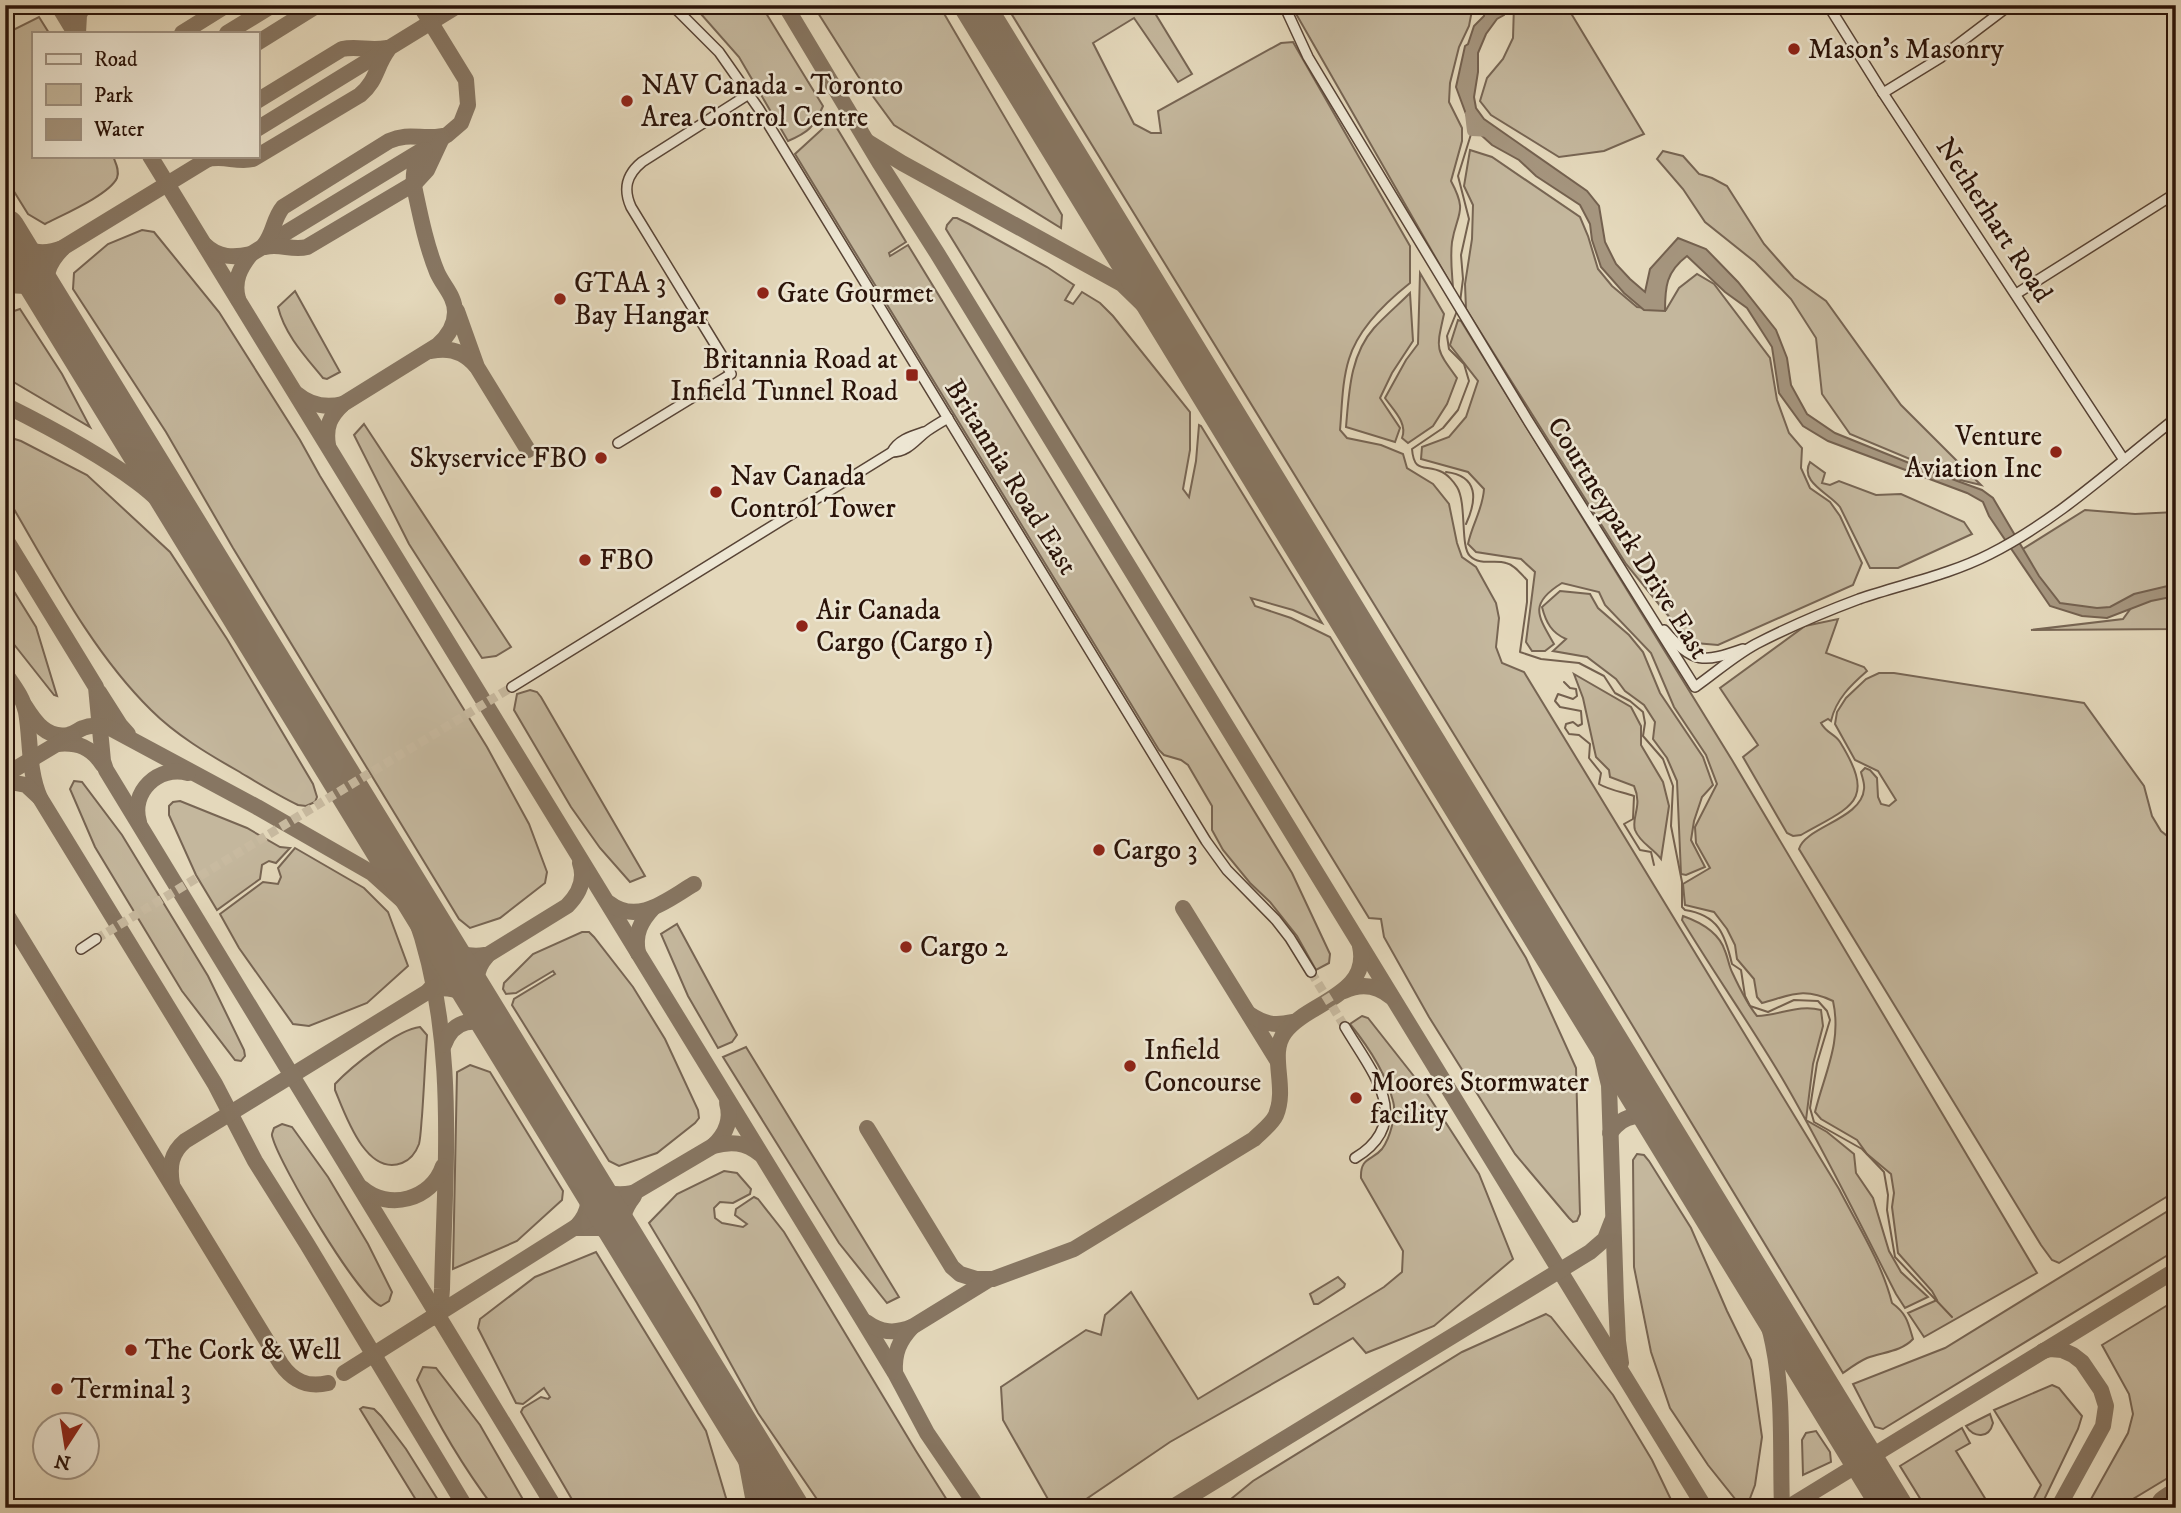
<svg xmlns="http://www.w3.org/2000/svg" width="2181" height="1513" viewBox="0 0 2181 1513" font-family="'IM FELL DW Pica',serif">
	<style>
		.green { fill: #c4b79d; stroke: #776553; stroke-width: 2 }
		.water { fill: #a5957e; stroke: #74614f; stroke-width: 2 }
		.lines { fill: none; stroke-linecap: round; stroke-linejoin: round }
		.stream { stroke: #74614f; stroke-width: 2 }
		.river { stroke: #a5957e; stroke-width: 10 }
		.taxiway { stroke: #877662; stroke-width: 16 }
		.runway { stroke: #877662; stroke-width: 40 }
		.minor-tunnel { stroke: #c8baa0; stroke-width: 9; stroke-dasharray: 9 4.5; stroke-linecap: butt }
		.minor-casing { stroke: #584436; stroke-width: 12 }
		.minor { stroke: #ede6d3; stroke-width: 9 }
		.poi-dot { fill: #8f2418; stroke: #ede6d3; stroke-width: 2.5 }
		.labels { text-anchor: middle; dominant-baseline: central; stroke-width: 5; stroke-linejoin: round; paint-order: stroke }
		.poi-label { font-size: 28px; fill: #2a1309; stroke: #ede6d3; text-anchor: start }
		.street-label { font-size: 28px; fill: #2a1309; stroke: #ede6d3 }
	</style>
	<rect width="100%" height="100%" fill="#e4d8bb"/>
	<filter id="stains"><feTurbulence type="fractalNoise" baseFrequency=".00286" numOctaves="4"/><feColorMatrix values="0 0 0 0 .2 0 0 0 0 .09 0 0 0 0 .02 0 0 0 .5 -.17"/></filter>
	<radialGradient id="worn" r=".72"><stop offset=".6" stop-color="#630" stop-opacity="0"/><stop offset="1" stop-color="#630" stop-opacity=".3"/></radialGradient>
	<g class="green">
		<path d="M693,5H761L823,106C814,127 809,132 788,141L739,57Z"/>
		<path d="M813,5H939L1062,215L1061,228L894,125L858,76Z"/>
		<path d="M1006,5H1150L1192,74L1178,82L1134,18L1093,43L1134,124L1151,133H1161L1158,111L1281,43L1293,42L1410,246V283C1386,302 1358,329 1349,359C1342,381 1342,407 1340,430L1347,438L1381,445L1403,454L1407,468L1433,484L1449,504L1457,543L1462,557L1476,567L1496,603L1499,618L1496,647L1502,663L1524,672L1839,1189C1858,1226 1882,1263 1892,1303C1907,1314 1908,1322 1913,1339C1901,1352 1882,1352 1867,1358C1858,1362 1850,1368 1843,1373L1608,985Z"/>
		<path d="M1291,5H1473L1469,26L1459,47L1450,83L1449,102L1462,128V141L1451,181C1468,213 1457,212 1452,242C1450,258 1452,272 1453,288Z"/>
		<path d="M1514,5H1566L1644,134L1604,151L1559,157L1491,115L1480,101L1487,78L1503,59L1513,38Z"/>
		<path d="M39,17L49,33H33V156H113C115,162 120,170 117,178C109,195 62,215 45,224L28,214L5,177L7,38L13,30Z"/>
		<path d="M832,120L906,242L889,253L890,256L908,245L1292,873L1330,954L1329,963L1316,970L1297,936L1270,902L1250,883L1223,850L1212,830V806L1188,765L1181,760L1164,755L1159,750L795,154Z"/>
		<path d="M1470,150L1492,157L1580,217L1588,236L1598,269L1612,286L1637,307L1666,310L1679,288L1697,274L1714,284L1770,358L1777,400L1789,433L1802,448L1801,468L1810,488L1830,502L1840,516L1862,563L1853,585L1718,645L1695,643L1671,619L1626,564L1466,309L1465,284L1472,239L1473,205L1464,186Z"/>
		<path d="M1663,151L1683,156L1699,174L1712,178L1727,186L1764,244L1794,278L1826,301L1901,405L1981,485L1960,480L1850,434L1822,394L1816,338L1791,299L1755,262L1705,222L1683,189L1657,159Z"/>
		<path d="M953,218H957L969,224L1047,267L1074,285L1065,300L1073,304L1082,292L1100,303L1113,316L1190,412V450L1183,489L1189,497L1196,461L1199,425L1201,426L1322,623L1293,610L1251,598L1255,606L1291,618L1330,637L1526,958L1576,1068L1580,1214L1577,1221L1573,1222L1569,1218L1515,1154L1429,1017L1384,937L1381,919L1369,918L946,229L947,225Z"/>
		<path d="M142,230L154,232L219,312L300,440L320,476L487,747L529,824L547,872L545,883L500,918L470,928L459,919L233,548L166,432L73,289L74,273L108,244Z"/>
		<path d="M1420,273L1444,314C1436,350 1435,348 1457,378L1447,404L1433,426L1408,443L1402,438C1408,423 1393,410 1385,398L1406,360L1418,344Z"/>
		<path d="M295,291L340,372L327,379L323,378C305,356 285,335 278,307Z"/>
		<path d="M1410,293L1413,341L1392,373L1380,398L1400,428L1395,442L1346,427C1349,393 1350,355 1374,328C1385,316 1398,305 1410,293Z"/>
		<path d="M20,309L62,374L90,427L5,377V314Z"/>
		<path d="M1458,320L1461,321L1732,760L2037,1273L1924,1337L1908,1313L1937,1300L1932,1291L1898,1253L1892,1207L1894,1193L1891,1174L1867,1154L1857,1140L1821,1119L1815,1112C1825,1072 1842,1042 1833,1001C1803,987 1792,995 1762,1003L1757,997L1754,979L1737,959L1735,945L1727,929L1714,912L1685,905L1683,884L1710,868L1696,843L1695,827L1717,784L1706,755L1674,707L1651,653L1605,605L1599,592L1562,583C1528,604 1538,616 1554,644L1545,651H1532L1526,642L1535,572L1521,559L1476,552L1468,544C1472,524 1483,509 1484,489L1468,472L1421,459L1422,447L1449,437L1466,417L1478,381L1450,345Z"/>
		<path d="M364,424L511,647L496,656L482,658L409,544L354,435Z"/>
		<path d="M5,436L21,441L87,475L170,552L227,639L313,784L317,797L315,802L306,806L298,805C277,795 258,783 238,771C208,754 176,735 151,710C93,653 52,574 11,504L5,492Z"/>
		<path d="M1810,462L1825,473L1822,483L1830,485L1839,481L1876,495L1901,494L1964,522L1972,534L1898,568H1870L1840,507C1829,493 1799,482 1810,462Z"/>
		<path d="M2085,510L2135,514L2176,512V586L2111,611L2059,606L2018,552Z"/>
		<path d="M5,577L36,627L57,696L54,695L5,633Z"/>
		<path d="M1560,591L1590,594L1598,608L1629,635L1643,652L1660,693L1703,757L1713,785L1702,797L1694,821L1691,840L1705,867L1686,875L1681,874L1677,781L1667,758L1653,739L1655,722L1644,705L1625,691L1616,679L1587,657L1553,651L1566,639C1552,633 1546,623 1542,607Z"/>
		<path d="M2176,593V629L2031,630L2123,619L2134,604Z"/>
		<path d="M1838,619L1826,653L1864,667L1867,671C1851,685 1836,699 1831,721L1828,719L1821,723C1826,733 1835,734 1840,742C1877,802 1852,806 1801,835L1793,836L1787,833L1743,757L1758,745L1720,688L1805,626Z"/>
		<path d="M1879,673H1894L2084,703L2144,786L2152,816L2161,831L2176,843V1191L2059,1263L2052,1260L2041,1245L1799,849C1805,827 1862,819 1864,789C1865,784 1862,777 1861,772L1865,768L1870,770L1877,778L1878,797L1881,804L1889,806L1896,800L1878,771L1855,760L1835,724L1837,712L1846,698L1866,679Z"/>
		<path d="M1574,674L1631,707L1641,726V745L1663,782L1669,806L1661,859C1653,848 1640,843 1635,830C1631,817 1643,806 1634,786L1610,777L1609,770L1596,757L1583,698Z"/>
		<path d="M530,690L537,692L541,697L645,876L630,882L600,848L571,807L514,710L517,694Z"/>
		<path d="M74,781L82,782L122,835L208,976L244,1050L245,1056L241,1061L235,1060L182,991L95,847L70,789Z"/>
		<path d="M180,801L247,828L280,847L290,848L276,863L269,861L262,865L260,879L217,910L196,875L169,815V806L173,802Z"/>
		<path d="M295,848L364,888L388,912L408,966L367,1003L309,1026L293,1024L239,948L220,914L263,882L278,884L281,877L278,868Z"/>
		<path d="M1683,916C1700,922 1719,932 1725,951C1728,958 1729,966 1732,972C1739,987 1747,1004 1757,1016C1780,1015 1799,1004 1821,1010L1823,1026L1813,1064L1806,1120L1827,1132L1854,1154L1856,1173L1873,1198L1889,1251L1901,1272L1928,1297L1905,1308L1896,1294C1859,1222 1823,1148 1782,1078C1750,1024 1714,973 1682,920Z"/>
		<path d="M677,924L737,1035L732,1042L718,1048L688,996L661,934Z"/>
		<path d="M582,932H589L594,937L633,987L665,1039L698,1110L699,1118L695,1123L657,1153L619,1166L609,1161L512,1005L514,999L555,974L553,971L516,993L506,994L503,989L504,983L533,954Z"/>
		<path d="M1362,1016L1368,1018L1424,1089L1479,1174L1513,1259L1434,1326L1366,1353L1353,1338L1170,1442L1073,1508H1053L1003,1420L1001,1387L1086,1330L1101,1335L1105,1315L1131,1292L1198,1399L1348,1309L1384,1287L1402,1272L1403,1251L1361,1178C1360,1157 1372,1161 1382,1149C1390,1138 1397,1114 1393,1101C1386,1074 1367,1045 1350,1024Z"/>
		<path d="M420,1027L427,1035C425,1062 424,1089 422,1116C421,1125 421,1135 419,1144C416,1152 410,1160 402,1163C366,1177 345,1114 335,1090V1084C351,1067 398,1029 420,1027Z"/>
		<path d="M746,1047L899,1297L887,1303L839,1243L723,1057Z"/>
		<path d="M470,1065L490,1072L563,1191L562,1200L517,1241L453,1269L457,1072Z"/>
		<path d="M282,1124L292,1127L328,1177L368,1244L392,1292L389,1301L381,1306C358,1298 281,1166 273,1139C271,1134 272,1134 274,1128Z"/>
		<path d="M1637,1154L1644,1155L1649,1161L1691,1228L1727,1311L1751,1360L1762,1437L1755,1485L1749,1501L1736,1500L1708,1465L1670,1408L1651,1352L1634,1267L1633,1160Z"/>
		<path d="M724,1171L737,1173L751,1189L750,1194L733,1203L720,1202L714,1208L715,1218L722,1223L743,1227L747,1224L735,1215L736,1209L754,1197L758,1199L784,1232L916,1451L952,1508H823L758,1413L697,1303L649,1223L677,1194Z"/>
		<path d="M2176,1206V1250L1883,1429L1875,1427L1853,1384L1945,1348Z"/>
		<path d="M596,1252L706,1431L729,1508H577L521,1412L523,1408L541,1397L548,1399L550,1397L544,1388L523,1404L516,1403L478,1328L480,1319L535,1277Z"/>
		<path d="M1338,1277L1345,1284L1344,1287L1318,1304H1314L1310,1294Z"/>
		<path d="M2176,1300V1473L2118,1508H2086L2128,1433L2133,1414L2129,1394L2102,1345Z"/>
		<path d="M1546,1314L1551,1317L1613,1395L1652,1460L1675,1508H1220L1253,1481L1462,1352Z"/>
		<path d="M423,1367L436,1368L480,1425L525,1503V1508H494C464,1468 438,1425 417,1380Z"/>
		<path d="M2052,1385L2059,1388L2082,1416L2078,1429L2040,1508H2029L2041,1485L1994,1410Z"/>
		<path d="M363,1407L374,1409L381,1416L406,1449L443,1508H421L360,1409Z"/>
		<path d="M1990,1414L1993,1423C1989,1439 1974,1438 1966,1426Z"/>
		<path d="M1962,1428L1970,1443L1956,1451L1991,1508H1926L1900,1466Z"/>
		<path d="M1816,1431L1830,1452L1831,1462L1803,1475L1802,1440L1806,1433Z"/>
	</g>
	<path class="water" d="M1485,5H1503L1504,15L1497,19L1486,34L1478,53V72L1474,97L1476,108L1484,119L1587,191L1599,206L1605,242L1616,264L1630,279L1645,292L1650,269L1678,238L1706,249L1738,282L1776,330L1787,358L1791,385L1807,414L1835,433L1919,467L1982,490L1993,498L2039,576L2060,603L2097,608L2110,607L2134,594L2176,584V596L2151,601L2107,618L2082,616L2050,606L1989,516L1983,502L1967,493L1828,441L1803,426L1779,393L1772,347L1747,308L1725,292L1687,256C1666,272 1665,287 1665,311L1644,310L1624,293L1601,267L1592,240L1590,224L1580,205L1536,176L1519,160L1492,145L1470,125L1456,87L1465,46L1468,44L1474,26L1484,16Z"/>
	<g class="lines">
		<g class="stream">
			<path d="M1460,302L1463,279L1461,255L1469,219L1458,176L1472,131"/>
			<path d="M1457,311L1447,336L1449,349L1464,364L1469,381L1458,410L1443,428L1412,449C1414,474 1425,464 1442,472C1447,474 1454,482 1457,487C1467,503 1460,547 1470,556C1480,566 1495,559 1506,563C1515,565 1521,574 1527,580V602L1520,652L1541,659L1579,663L1604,676L1615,693L1630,701L1643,712L1645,723L1643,736L1663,759L1673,786L1671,826L1682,882V907L1685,910C1718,915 1725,934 1732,964L1741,970L1745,996L1750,1006L1768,1012L1794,1000L1818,1001L1827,1011L1830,1020L1817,1063L1810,1108L1814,1122L1862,1149L1884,1172L1888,1195L1887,1210L1895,1257L1952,1317"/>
			<path d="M1446,472C1479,476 1477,500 1466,524"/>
			<path d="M1564,682L1570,688L1576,689L1577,696L1573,699L1558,694L1555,701L1560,707L1581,711L1582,724L1578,726L1573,722L1566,724L1565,728L1569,734L1579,735L1590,744L1589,758L1601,773L1599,784C1609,790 1622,792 1634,796L1633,819L1624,824L1640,850L1651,852L1654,865"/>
		</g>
		<path class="river" d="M1470,114L1472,131L1492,132"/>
		<g class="taxiway">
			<path d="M58,5L75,33"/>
			<path d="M785,5L879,162L937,253L1705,1508"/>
			<path d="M78,33L79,15L84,5"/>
			<path d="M182,33L227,5"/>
			<path d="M227,33L273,5"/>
			<path d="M257,43L318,5"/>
			<path d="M257,101L342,49C357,46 371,51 386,48"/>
			<path d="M257,129L459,5"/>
			<path d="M868,142L902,163L1122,284L1161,322L1189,356"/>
			<path d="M150,156L861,1317L895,1373L927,1433L978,1508"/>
			<path d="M205,160C222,154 236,163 253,159L360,95C377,81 376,66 388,50"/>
			<path d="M10,236C25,253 42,256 63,248C48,263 43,277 48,299"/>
			<path d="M205,245C218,258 234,258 251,254L447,135L461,123L468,105L466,80L420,5"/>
			<path d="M264,245C274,233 273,219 283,207L389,141C409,132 422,140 442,136"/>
			<path d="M265,247C280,243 292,251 307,247L415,183L427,170L441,140"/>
			<path d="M5,279C14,265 14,252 10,236"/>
			<path d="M5,283L213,156"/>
			<path d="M5,285L26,286L48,299"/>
			<path d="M238,299C233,281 240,268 251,254"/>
			<path d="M457,311L477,367L528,450"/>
			<path d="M431,351C449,347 464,351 476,366"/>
			<path d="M297,394C311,406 326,408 343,404"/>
			<path d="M5,405C47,426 100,454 137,482C159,498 177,519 195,539"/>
			<path d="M328,445C325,427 330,416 343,404L438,345C448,336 455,326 455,312C455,296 443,286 437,272C426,245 420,214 414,186C413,173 414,159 425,150"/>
			<path d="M5,538L96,687L103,761L106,770L555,1508"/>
			<path d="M5,673C13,685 23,697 26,712C31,740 28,771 40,798L215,1084L255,1161L307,1244L466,1508"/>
			<path d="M99,692L120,725L128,734"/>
			<path d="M25,706C35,722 47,739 68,735C74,734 78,730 83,728C92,724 101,726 110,728L257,807L372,873L414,911L440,939"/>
			<path d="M57,744C78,742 91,747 103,765"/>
			<path d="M5,775L72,735"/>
			<path d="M5,781L26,785L40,798"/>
			<path d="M349,791C372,830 399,870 414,913C458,1034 445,1163 442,1289L441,1302L432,1318"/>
			<path d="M139,822C130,792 158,765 188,773"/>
			<path d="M609,903C638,926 668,899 694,884"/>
			<path d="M1183,908L1277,1060"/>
			<path d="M5,912L281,1364C293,1381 307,1388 328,1383"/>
			<path d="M638,953C634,934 641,921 653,908"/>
			<path d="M1565,972L1586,1012L1600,1048L1609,1085L1616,1300L1618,1341L1621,1363"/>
			<path d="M1344,991C1361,983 1377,985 1391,997"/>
			<path d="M481,1006C467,991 450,985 429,990C445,975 448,960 440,939C454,952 466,958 485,955"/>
			<path d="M481,1006C475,988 473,971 487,956"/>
			<path d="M1249,1014C1264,1024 1274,1026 1292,1022"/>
			<path d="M444,1045C453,1019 477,1015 497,1032"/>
			<path d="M867,1128L952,1267L960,1274L976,1279H993L1074,1249L1254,1139C1261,1132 1272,1124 1276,1115C1288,1086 1268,1054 1285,1032C1308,1002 1371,995 1360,946"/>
			<path d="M1610,1133C1623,1114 1645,1109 1661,1128"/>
			<path d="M713,1146C726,1134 732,1120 727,1103"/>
			<path d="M172,1184C169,1166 171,1153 185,1141L567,906C579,894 586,880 580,863"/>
			<path d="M362,1188C388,1211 432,1200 443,1166"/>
			<path d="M577,1226C591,1211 590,1196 586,1178C599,1192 613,1197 632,1193"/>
			<path d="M577,1228H600L624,1239C620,1222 623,1210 634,1196"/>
			<path d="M1738,1253C1752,1283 1767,1312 1773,1344C1784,1398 1780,1454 1782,1508"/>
			<path d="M866,1322C881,1333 895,1334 912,1327L990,1279"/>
			<path d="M2043,1351L2050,1349L2062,1350L2073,1355L2082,1362L2101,1390L2106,1406L2103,1426L2058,1508"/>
			<path d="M895,1372C894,1353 899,1341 912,1327"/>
			<path d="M344,1373L574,1228L713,1146C731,1141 745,1142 760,1154"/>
			<path d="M740,1428L755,1508"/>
			<path d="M1171,1508L1590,1252L1605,1239L1612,1221"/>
			<path d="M1787,1508L2176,1270"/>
		</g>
		<g class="runway">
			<path d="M974,5L1893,1508"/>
			<path d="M5,229L789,1508"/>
			<path d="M2170,1508L2176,1504"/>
		</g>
		<g class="minor-tunnel">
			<path d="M96,939L512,687"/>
			<path d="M1311,972L1345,1027"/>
		</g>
		<g class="minor-casing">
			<g id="minor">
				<path d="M672,5L719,52L759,109L1206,841L1227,870L1276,920L1290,938L1311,972"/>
				<path d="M1284,5L1308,57L1320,77L1527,419L1695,687C1715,673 1734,656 1756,644C1789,627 1824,612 1859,599C1903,584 1949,575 1990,554C2059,519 2116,465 2176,418"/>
				<path d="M1828,5L1883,93L2124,460"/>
				<path d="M1883,93L1940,58L2010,5"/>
				<path d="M2016,294L2176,193"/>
				<path d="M618,443L731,374L724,359L631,207C623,189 626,175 642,162L749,94"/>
				<path d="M892,452C908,452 916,439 927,431C934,426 941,422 948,418"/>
				<path d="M1664,630C1693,664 1703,663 1743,649"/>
				<path d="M512,687L892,452C898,440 912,436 924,432"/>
				<path d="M81,949L96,939"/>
				<path d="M1345,1027C1371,1071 1416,1121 1355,1158"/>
			</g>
		</g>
		<use href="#minor" class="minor"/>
	</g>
	<g class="poi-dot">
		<circle cx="1794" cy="49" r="7"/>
		<circle cx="627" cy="101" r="7"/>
		<circle cx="763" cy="293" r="7"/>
		<circle cx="560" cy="299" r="7"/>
		<rect x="905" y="368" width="14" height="14" rx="3.5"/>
		<circle cx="2056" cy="452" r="7"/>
		<circle cx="601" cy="458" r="7"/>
		<circle cx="716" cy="492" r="7"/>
		<circle cx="585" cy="560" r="7"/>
		<circle cx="802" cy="626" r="7"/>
		<circle cx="1099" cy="850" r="7"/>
		<circle cx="906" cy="947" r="7"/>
		<circle cx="1130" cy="1066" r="7"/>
		<circle cx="1356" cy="1098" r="7"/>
		<circle cx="131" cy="1350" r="7"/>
		<circle cx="57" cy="1389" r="7"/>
	</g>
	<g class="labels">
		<g class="poi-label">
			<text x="1808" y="49">Mason's Masonry</text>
			<text x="641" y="85">NAV Canada - Toronto<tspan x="641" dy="32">Area Control Centre</tspan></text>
			<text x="574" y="283">GTAA 3<tspan x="574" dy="32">Bay Hangar</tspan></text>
			<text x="777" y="293">Gate Gourmet</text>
			<text x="898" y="359" text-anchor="end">Britannia Road at<tspan x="898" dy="32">Infield Tunnel Road</tspan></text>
			<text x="2042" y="436" text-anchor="end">Venture<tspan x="2042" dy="32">Aviation Inc</tspan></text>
			<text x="587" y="458" text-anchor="end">Skyservice FBO</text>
			<text x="730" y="476">Nav Canada<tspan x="730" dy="32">Control Tower</tspan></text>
			<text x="599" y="560">FBO</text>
			<text x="816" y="610">Air Canada<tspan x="816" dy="32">Cargo (Cargo 1)</tspan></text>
			<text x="1113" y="850">Cargo 3</text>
			<text x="920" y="947">Cargo 2</text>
			<text x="1144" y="1050">Infield<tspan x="1144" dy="32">Concourse</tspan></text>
			<text x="1370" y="1082">Moores Stormwater<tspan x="1370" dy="32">facility</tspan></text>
			<text x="145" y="1350">The Cork &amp; Well</text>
			<text x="71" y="1389">Terminal 3</text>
		</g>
		<g class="street-label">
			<text transform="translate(1994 220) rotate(57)">Netherhart Road</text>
			<text transform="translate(1011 477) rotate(58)">Britannia Road East</text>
			<text transform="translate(1628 538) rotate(58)">Courtneypark Drive East</text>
		</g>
	</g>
	<rect width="2181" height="1513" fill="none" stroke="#e4d8bb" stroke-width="28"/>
	<rect x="7" y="7" width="2167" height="1499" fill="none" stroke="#2a1309" stroke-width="3.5"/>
	<rect x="14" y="14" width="2153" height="1485" fill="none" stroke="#2a1309" stroke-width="2"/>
	<rect x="32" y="32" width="228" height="126" fill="#ede6d3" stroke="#9f9282" stroke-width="2"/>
	<rect x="46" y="54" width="35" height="10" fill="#ede6d3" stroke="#9f9282" stroke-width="2"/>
	<text x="94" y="66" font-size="21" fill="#2a1309">Road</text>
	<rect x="46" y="84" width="35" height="21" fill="#c4b79d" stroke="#9f9282" stroke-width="2"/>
	<text x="94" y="102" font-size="21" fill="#2a1309">Park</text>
	<rect x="46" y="119" width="35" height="21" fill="#a5957e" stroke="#9f9282" stroke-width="2"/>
	<text x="94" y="136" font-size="21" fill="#2a1309">Water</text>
	<g transform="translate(66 1446) rotate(192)"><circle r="33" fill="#ede6d3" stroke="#9f9282" stroke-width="2"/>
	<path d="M0-5L12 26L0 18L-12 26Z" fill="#8f2418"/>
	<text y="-10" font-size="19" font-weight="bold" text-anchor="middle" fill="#2a1309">N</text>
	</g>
	<rect width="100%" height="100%" filter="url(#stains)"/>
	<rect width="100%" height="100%" fill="url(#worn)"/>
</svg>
